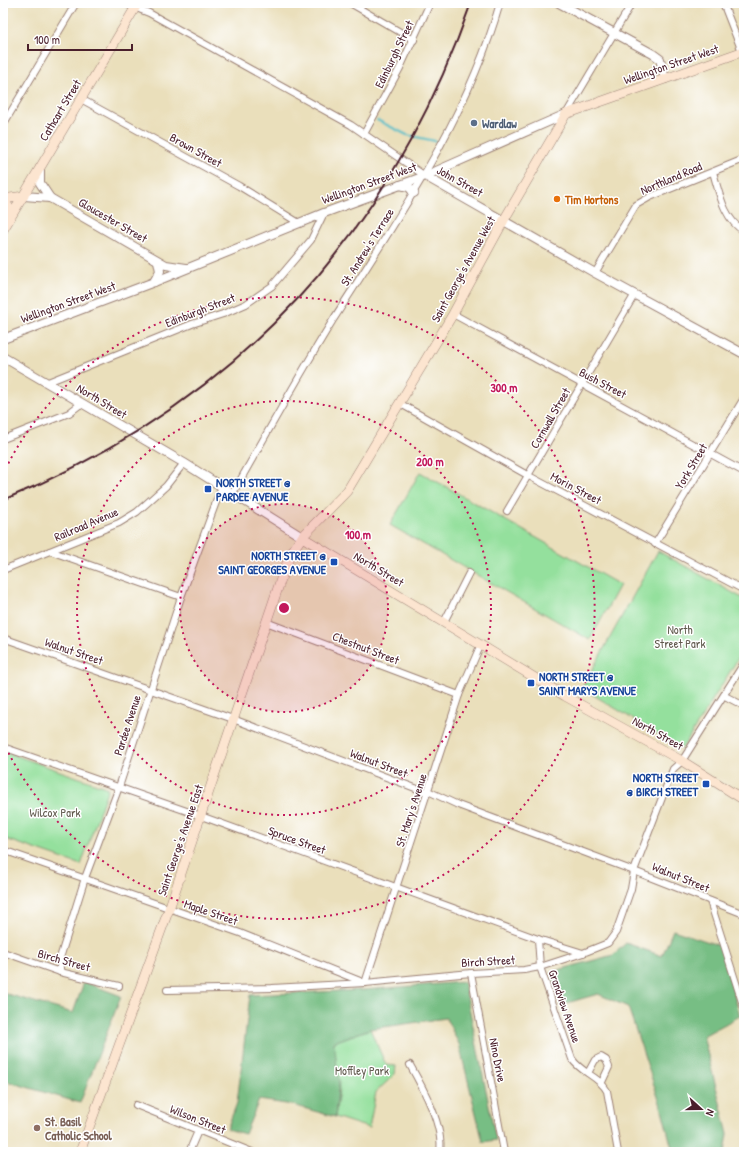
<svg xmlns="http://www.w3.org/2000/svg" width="747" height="1155" viewBox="0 0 747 1155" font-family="'Patrick Hand',sans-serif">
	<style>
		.green { fill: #94e09d; stroke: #6f8064 }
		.forest { fill: #77be84; stroke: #606e58 }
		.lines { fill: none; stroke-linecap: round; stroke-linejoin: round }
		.stream { stroke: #52bfcb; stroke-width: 2 }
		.minor-casing { stroke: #9a7f73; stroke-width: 8 }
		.tertiary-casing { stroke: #9a7f73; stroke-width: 10 }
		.secondary-casing { stroke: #9a7f73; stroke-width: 10 }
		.minor { stroke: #fff; stroke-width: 6 }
		.tertiary { stroke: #fff; stroke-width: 8 }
		.secondary { stroke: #fce5d0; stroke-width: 9 }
		.rail { stroke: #4a1f2b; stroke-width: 2 }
		.ring { fill: none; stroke: #c2185b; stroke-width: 2; stroke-dasharray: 2 4 }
		.service-dot { fill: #5c6f8a; stroke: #fff; stroke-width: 1.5 }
		.food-dot { fill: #e8710a; stroke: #fff; stroke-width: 1.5 }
		.transit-dot { fill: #1a4fb4; stroke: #fff; stroke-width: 1.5 }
		.education-dot { fill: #8d6e63; stroke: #fff; stroke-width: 1.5 }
		.labels { text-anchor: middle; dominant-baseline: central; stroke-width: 3; stroke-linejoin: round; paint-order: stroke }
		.street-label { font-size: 12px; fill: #4a1f2b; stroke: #fff }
		.service-label { font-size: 12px; font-weight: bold; fill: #4e5e75; stroke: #fff; text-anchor: start }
		.food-label { font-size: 12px; font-weight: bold; fill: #c56008; stroke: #fff; text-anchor: start }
		.transit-label { font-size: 12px; font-weight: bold; fill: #164399; stroke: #fff; text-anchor: start }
		.park-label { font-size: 12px; fill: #60594d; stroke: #fff }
		.education-label { font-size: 12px; font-weight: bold; fill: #785e54; stroke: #fff; text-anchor: start }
		.centre { fill: #c2185b; stroke: #fff; stroke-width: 2 }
		.ring-label { font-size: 12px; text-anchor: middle; font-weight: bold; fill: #c2185b; stroke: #fff; stroke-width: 3; stroke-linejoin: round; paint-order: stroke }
	</style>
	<rect width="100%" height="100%" fill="#fff"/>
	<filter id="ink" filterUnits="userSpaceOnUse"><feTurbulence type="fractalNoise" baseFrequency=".025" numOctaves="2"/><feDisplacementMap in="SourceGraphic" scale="8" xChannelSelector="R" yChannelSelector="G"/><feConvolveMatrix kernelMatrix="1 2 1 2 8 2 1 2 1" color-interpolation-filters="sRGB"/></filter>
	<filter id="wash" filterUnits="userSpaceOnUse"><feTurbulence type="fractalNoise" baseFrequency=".012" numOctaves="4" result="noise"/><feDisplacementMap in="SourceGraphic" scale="16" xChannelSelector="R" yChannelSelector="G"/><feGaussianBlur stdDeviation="0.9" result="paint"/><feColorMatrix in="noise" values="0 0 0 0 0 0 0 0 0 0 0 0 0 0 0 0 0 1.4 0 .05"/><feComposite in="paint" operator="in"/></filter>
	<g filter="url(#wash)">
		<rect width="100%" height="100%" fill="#eadfbb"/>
		<g class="green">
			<path d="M420,472L620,585L590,640L390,525Z"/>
			<path d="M658,551L744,599V649L682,749L582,688Z"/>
			<path d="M3,751L108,788L81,865L3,838Z"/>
			<path d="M370,1029L386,1065L396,1066L395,1074L376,1092L369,1128L335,1117L339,1089L333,1042Z"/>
		</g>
		<g class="forest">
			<path d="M673,930L721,946L740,1016L703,1036L728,1134L725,1152H673L661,1106L628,1007L598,994L560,1005L551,972L613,955L626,943L662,956Z"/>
			<path d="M84,982L121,996L80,1103L3,1080V993L73,1013Z"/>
			<path d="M464,982L496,1140L483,1142L459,1044L446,1018L370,1029L334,1042L339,1082L335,1117L293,1105L259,1100L245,1134L227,1129L237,1103L250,995L363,990Z"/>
		</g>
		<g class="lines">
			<path class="stream" d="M377,120L407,135L435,141"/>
		</g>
	</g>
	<g filter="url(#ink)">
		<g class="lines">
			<g class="minor-casing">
				<g id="minor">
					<path d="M124,3L149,13L351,125L425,176"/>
					<path d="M350,3L414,40"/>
					<path d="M723,3L743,54"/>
					<path d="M81,99L239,186L299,223"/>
					<path d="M566,114L632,3"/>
					<path d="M3,125L76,3"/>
					<path d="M364,134L400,68L430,3"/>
					<path d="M713,172C719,192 724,220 744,231"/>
					<path d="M595,273L636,205L650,197L744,159"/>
					<path d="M453,314L744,472"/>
					<path d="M48,382L192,324L223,314L246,304L272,286L311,240L324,213"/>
					<path d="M399,403L529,476L744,590"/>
					<path d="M3,439L69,413L82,403"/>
					<path d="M233,493C266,435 298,377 333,320C397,219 467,120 500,3"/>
					<path d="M507,511L635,294"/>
					<path d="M655,544L744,398"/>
					<path d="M50,551L181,597"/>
					<path d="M3,570L119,523L137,512L166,486L184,463"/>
					<path d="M266,622L459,695"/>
					<path d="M444,622L469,573"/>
					<path d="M3,638L233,719L423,791H428L458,805L634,871L744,914"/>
					<path d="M725,696L744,706"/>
					<path d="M3,747L201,816L538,939L583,953"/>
					<path d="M3,850L240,933L365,983L459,695L481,644"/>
					<path d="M710,901L744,1008"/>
					<path d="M538,939L540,967L572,1059C581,1073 599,1076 607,1091L618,1152"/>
					<path d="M3,952L60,972L119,986"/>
					<path d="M60,972V958L85,878L119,787L181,597L222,486"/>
					<path d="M471,973L504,1152"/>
					<path d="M167,990L272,988L365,983L471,973L524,970L540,967L583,953L608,943L616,932L631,889L634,871L673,769L682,761L744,663"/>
					<path d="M410,1065C423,1088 444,1126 440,1152"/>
					<path d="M588,1073L595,1060L601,1057L606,1060L609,1067L602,1082"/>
					<path d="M136,1105L252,1152"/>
					<path d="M189,1152L198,1131"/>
				</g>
			</g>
			<g class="tertiary-casing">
				<g id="tertiary">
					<path d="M559,3L653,54L660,59L665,79"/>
					<path d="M40,168V183L50,198"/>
					<path d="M425,176L595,273L744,354"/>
					<path d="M400,185L409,187L414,193"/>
					<path d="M24,196L50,198L166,265L186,268"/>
					<path d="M154,282L160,271L158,261"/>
					<path d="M3,339L154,282L324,213L425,176L566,114"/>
					<path d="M3,357L184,463L302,537"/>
				</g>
			</g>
			<g class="secondary-casing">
				<g id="secondary">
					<path d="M3,199L24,196"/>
					<path d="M4,199L9,208V218"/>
					<path d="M3,230L138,3"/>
					<path d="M302,537L565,696L682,761L744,800"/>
					<path d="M80,1152L169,909L282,576L291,553L302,537L347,491L453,314L504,220L566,114L744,51"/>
				</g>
			</g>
			<use href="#minor" class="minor"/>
			<use href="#tertiary" class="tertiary"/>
			<use href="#secondary" class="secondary"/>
			<path class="rail" d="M3,500C233,405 389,238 471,3"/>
		</g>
	</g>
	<circle cx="284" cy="608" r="104" fill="#c2185b" fill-opacity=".12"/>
	<g class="ring">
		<circle cx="284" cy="608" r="104"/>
		<circle cx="284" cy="608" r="207"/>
		<path d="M3 474A311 311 0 1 1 3 742"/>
	</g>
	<circle class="service-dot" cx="474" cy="123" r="4"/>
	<circle class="food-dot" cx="557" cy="199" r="4"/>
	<g class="transit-dot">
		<rect x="204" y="485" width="8" height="8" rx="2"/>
		<rect x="330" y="558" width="8" height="8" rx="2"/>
		<rect x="527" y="679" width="8" height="8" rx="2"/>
		<rect x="702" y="780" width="8" height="8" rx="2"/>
	</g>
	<circle class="education-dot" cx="37" cy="1128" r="4"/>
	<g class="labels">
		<g class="street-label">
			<text transform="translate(394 54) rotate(-64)">Edinburgh Street</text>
			<text transform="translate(671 64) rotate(-19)">Wellington Street West</text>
			<text transform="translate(60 110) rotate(-59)">Cathcart Street</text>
			<text transform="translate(196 150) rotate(29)">Brown Street</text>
			<text transform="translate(671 178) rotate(-23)">Northland Road</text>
			<text transform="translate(460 181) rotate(29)">John Street</text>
			<text transform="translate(369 183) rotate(-20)">Wellington Street West</text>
			<text transform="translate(113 220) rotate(30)">Gloucester Street</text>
			<text transform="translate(367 247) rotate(-58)">St. Andrew's Terrace</text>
			<text transform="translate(463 269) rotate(-61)">Saint George's Avenue West</text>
			<text transform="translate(68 302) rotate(-20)">Wellington Street West</text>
			<text transform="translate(200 310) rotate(-21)">Edinburgh Street</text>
			<text transform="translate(603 383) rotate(28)">Bush Street</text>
			<text transform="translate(102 401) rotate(31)">North Street</text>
			<text transform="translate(550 418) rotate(-60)">Cornwall Street</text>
			<text transform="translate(691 466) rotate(-59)">York Street</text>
			<text transform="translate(576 488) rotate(28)">Morin Street</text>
			<text transform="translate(86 524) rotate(-23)">Railroad Avenue</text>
			<text transform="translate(379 569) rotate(31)">North Street</text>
			<text transform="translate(366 648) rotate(21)">Chestnut Street</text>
			<text transform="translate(74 651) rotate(19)">Walnut Street</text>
			<text transform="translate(127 725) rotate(-72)">Pardee Avenue</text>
			<text transform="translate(658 733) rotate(29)">North Street</text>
			<text transform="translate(379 763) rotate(21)">Walnut Street</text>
			<text transform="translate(411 810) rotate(-72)">St. Mary's Avenue</text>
			<text transform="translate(180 840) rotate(-71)">Saint George's Avenue East</text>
			<text transform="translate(297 840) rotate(20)">Spruce Street</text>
			<text transform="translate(681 877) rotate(22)">Walnut Street</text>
			<text transform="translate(211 912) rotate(19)">Maple Street</text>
			<text transform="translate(64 960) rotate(16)">Birch Street</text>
			<text transform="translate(488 961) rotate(-3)">Birch Street</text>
			<text transform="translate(565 1006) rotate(71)">Grandview Avenue</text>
			<text transform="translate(498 1060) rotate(79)">Nino Drive</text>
			<text transform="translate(198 1119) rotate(22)">Wilson Street</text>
		</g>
		<g class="service-label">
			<text x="482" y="123">Wardlaw</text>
		</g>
		<g class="food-label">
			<text x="565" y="199">Tim Hortons</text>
		</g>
		<g class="transit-label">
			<text x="216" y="482">NORTH STREET @<tspan x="216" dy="14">PARDEE AVENUE</tspan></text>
			<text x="326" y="555" text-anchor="end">NORTH STREET @<tspan x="326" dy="14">SAINT GEORGES AVENUE</tspan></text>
			<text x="539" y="676">NORTH STREET @<tspan x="539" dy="14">SAINT MARYS AVENUE</tspan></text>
			<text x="698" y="777" text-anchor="end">NORTH STREET<tspan x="698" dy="14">@ BIRCH STREET</tspan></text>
		</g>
		<g class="park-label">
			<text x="680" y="629">North<tspan x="680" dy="14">Street Park</tspan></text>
			<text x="55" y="812">Wilcox Park</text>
			<text x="362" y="1070">Moffley Park</text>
		</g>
		<g class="education-label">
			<text x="45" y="1121">St. Basil<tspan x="45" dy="14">Catholic School</tspan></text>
		</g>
	</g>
	<circle cx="284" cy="608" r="6" class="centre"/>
	<g class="ring-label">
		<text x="504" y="392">300 m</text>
		<text x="430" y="466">200 m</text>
		<text x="358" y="539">100 m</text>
	</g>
	<rect width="747" height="1155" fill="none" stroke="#fff" stroke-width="16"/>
	<g transform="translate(701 1109) rotate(111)" stroke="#ffffff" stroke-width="3" paint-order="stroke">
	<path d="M0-3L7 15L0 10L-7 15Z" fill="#4a1f2b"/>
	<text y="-6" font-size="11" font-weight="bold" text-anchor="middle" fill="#4a1f2b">N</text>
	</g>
	<path d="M28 44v6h104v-6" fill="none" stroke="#4a1f2b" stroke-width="2"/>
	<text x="34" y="44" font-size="12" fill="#4a1f2b" stroke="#ffffff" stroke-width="3" paint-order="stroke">100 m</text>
</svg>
